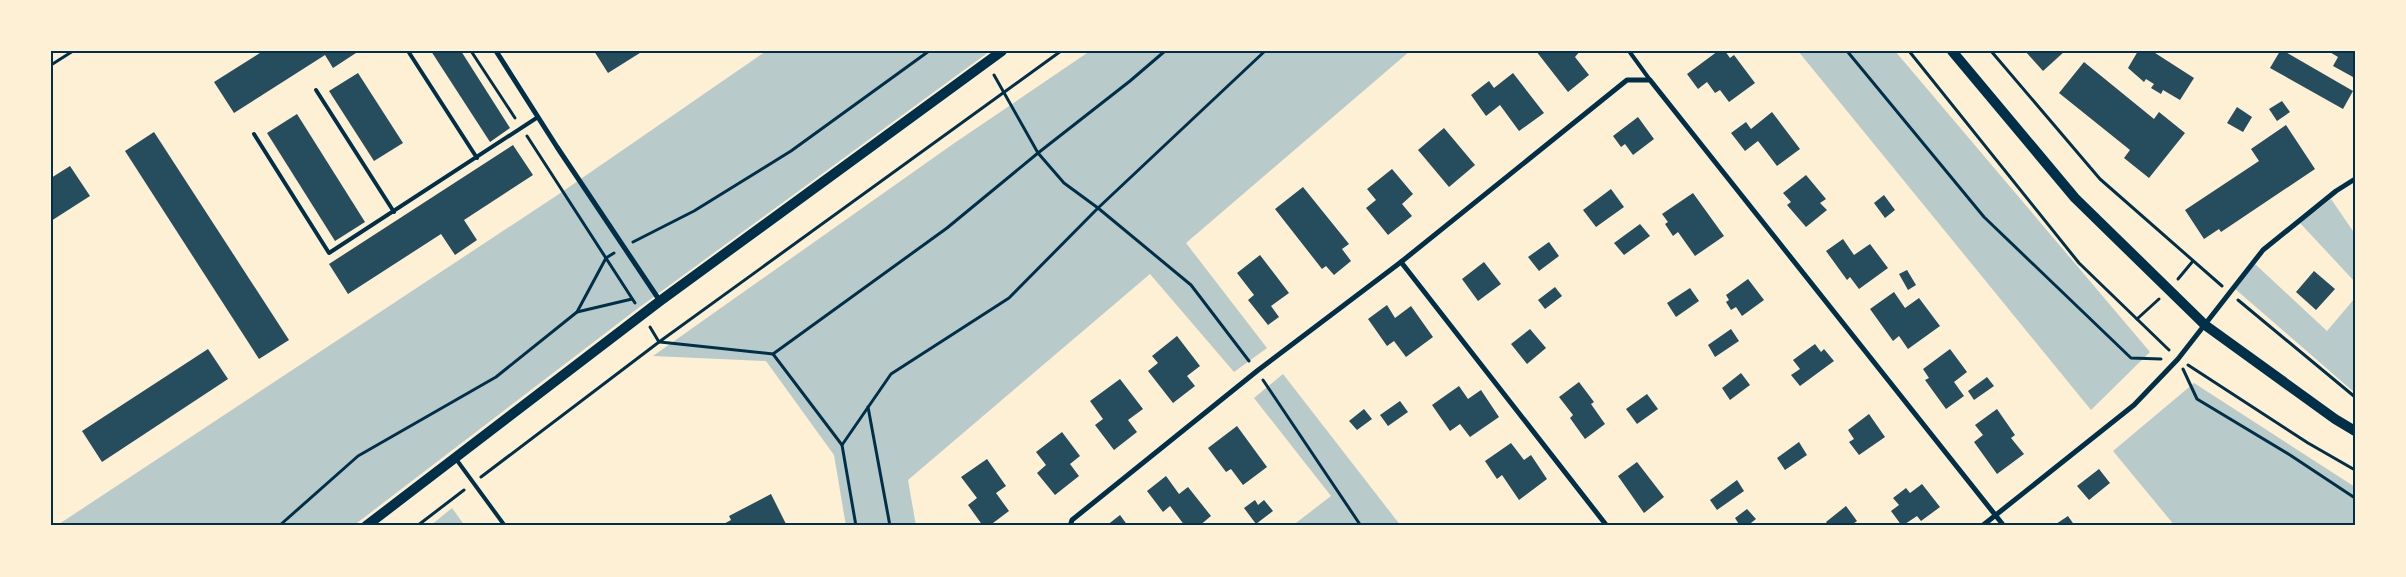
<svg xmlns="http://www.w3.org/2000/svg" width="2406" height="577" viewBox="0 0 2406 577" font-family="Signika,sans-serif">
	<style>
		.green { fill: #b9caca }
		.building { fill: #264d5e }
		.lines { fill: none; stroke-linecap: round; stroke-linejoin: round }
		.path { stroke: #003049; stroke-width: 3 }
		.service { stroke: #003049; stroke-width: 4 }
		.minor { stroke: #003049; stroke-width: 5 }
		.secondary { stroke: #003049; stroke-width: 10 }
		.neatline { fill: none; stroke: #003049; stroke-width: 2 }
	</style>
	<rect width="100%" height="100%" fill="#fdf0d5"/>
	<g class="green">
		<path d="M766,51H990L633,312L353,526H56L559,194Z"/>
		<path d="M1090,51H1410L1186,243L1267,348L1234,372L1150,274L908,480L916,526H846L834,455L766,361L653,356L953,144Z"/>
		<path d="M1798,51H1895L2150,352L2091,410Z"/>
		<path d="M2331,199L2355,234V282L2300,223Z"/>
		<path d="M2255,264L2327,331L2355,298V393L2234,288Z"/>
		<path d="M1283,374L1401,526H1292L1331,496L1254,398Z"/>
		<path d="M2194,383L2355,487V526H2175L2113,451Z"/>
		<path d="M452,508L465,526H430Z"/>
	</g>
	<g class="building">
		<path d="M263,51H359L333,68L325,55L234,113L214,82Z"/>
		<path d="M431,51H461L510,128L490,142Z"/>
		<path d="M594,51H643L608,73Z"/>
		<path d="M1536,51H1580L1575,57L1589,75L1568,92Z"/>
		<path d="M1718,51H1725L1730,58L1734,55L1755,83L1729,102L1720,90L1715,93L1707,82L1698,89L1687,74Z"/>
		<path d="M2025,51H2065L2043,71Z"/>
		<path d="M2138,51H2152L2194,78L2180,100L2163,90L2161,94L2151,88L2154,84L2146,79L2144,82L2128,68Z"/>
		<path d="M2280,51H2284L2353,91L2343,109L2270,68Z"/>
		<path d="M2328,51H2355L2353,77L2333,66L2338,57Z"/>
		<path d="M2084,62L2154,119L2159,112L2185,133L2149,178L2124,158L2130,150L2059,93Z"/>
		<path d="M358,73L403,143L374,161L329,91Z"/>
		<path d="M1513,73L1544,113L1519,131L1500,105L1486,116L1471,95L1489,81L1494,88Z"/>
		<path d="M2282,101L2290,112L2277,121L2269,109Z"/>
		<path d="M2237,107L2252,117L2243,132L2227,123Z"/>
		<path d="M1772,112L1800,149L1777,166L1758,141L1745,151L1731,133L1746,122L1751,129Z"/>
		<path d="M297,114L365,222L335,241L267,133Z"/>
		<path d="M1638,117L1654,139L1633,155L1625,144L1621,147L1613,136Z"/>
		<path d="M2286,125L2315,169L2221,232L2219,229L2204,239L2185,210L2259,161L2251,149Z"/>
		<path d="M1444,128L1475,165L1449,187L1418,150Z"/>
		<path d="M154,132L289,340L259,359L125,151Z"/>
		<path d="M513,145L533,175L464,220L477,240L455,255L441,234L348,294L329,264Z"/>
		<path d="M70,166L90,196L51,221V178Z"/>
		<path d="M1392,169L1413,194L1402,204L1412,216L1388,235L1366,208L1376,200L1367,189Z"/>
		<path d="M1806,175L1826,199L1820,203L1827,210L1806,227L1787,205L1791,202L1783,193Z"/>
		<path d="M1303,187L1349,244L1342,249L1351,261L1334,275L1326,266L1322,269L1275,209Z"/>
		<path d="M1611,189L1624,207L1596,227L1583,210Z"/>
		<path d="M1693,193L1724,236L1695,256L1678,232L1673,236L1665,224L1668,222L1662,214Z"/>
		<path d="M1884,195L1895,210L1885,218L1874,203Z"/>
		<path d="M1640,224L1650,236L1624,255L1614,243Z"/>
		<path d="M1843,239L1854,255L1870,244L1888,268L1859,289L1850,277L1847,280L1826,251Z"/>
		<path d="M1549,242L1559,256L1539,271L1528,257Z"/>
		<path d="M1260,255L1289,293L1271,306L1279,317L1268,325L1248,300L1254,295L1237,273Z"/>
		<path d="M1484,262L1501,284L1478,301L1462,279Z"/>
		<path d="M1907,270L1916,285L1908,290L1899,274Z"/>
		<path d="M2314,271L2335,289L2316,310L2296,292Z"/>
		<path d="M1748,279L1764,300L1742,316L1736,307L1731,310L1726,302L1729,300L1726,295Z"/>
		<path d="M1555,287L1562,296L1545,309L1538,300Z"/>
		<path d="M1690,288L1699,301L1676,317L1667,303Z"/>
		<path d="M1894,292L1905,308L1919,298L1940,326L1908,349L1899,336L1893,341L1870,309Z"/>
		<path d="M1387,305L1395,318L1411,306L1433,337L1406,357L1394,341L1387,346L1368,319Z"/>
		<path d="M1530,329L1546,348L1527,364L1511,344Z"/>
		<path d="M1731,329L1739,341L1715,357L1708,345Z"/>
		<path d="M1177,336L1200,366L1187,376L1195,386L1173,403L1148,371L1158,363L1152,356Z"/>
		<path d="M1815,344L1821,352L1824,349L1834,361L1800,386L1791,375L1800,369L1793,360Z"/>
		<path d="M208,349L228,379L102,462L82,431Z"/>
		<path d="M1950,349L1967,372L1954,382L1964,396L1946,409L1925,380L1929,378L1923,369Z"/>
		<path d="M1741,373L1750,385L1730,400L1722,388Z"/>
		<path d="M1987,377L1994,386L1974,400L1968,391Z"/>
		<path d="M1120,379L1143,409L1128,420L1137,432L1114,450L1095,425L1103,419L1090,401Z"/>
		<path d="M1579,382L1594,402L1591,404L1605,424L1585,439L1570,418L1573,415L1559,397Z"/>
		<path d="M1459,386L1468,399L1481,390L1499,417L1470,437L1460,424L1450,431L1432,405Z"/>
		<path d="M1647,394L1658,409L1637,424L1626,409Z"/>
		<path d="M1400,401L1408,412L1388,426L1380,415Z"/>
		<path d="M1364,409L1372,419L1357,430L1349,421Z"/>
		<path d="M1997,409L2015,435L2011,438L2024,454L1997,474L1974,442L1983,435L1975,425Z"/>
		<path d="M1869,414L1885,437L1859,455L1849,442L1854,439L1848,430Z"/>
		<path d="M1237,426L1267,467L1243,485L1231,469L1226,472L1208,448Z"/>
		<path d="M1062,432L1080,456L1070,464L1079,476L1055,495L1037,473L1046,465L1036,452Z"/>
		<path d="M1799,442L1807,455L1785,470L1777,458Z"/>
		<path d="M1511,443L1524,460L1531,455L1547,479L1519,500L1502,475L1497,479L1485,461Z"/>
		<path d="M987,459L1006,486L996,493L1009,511L989,526H983L968,505L977,498L961,477Z"/>
		<path d="M1637,462L1664,497L1644,513L1618,476Z"/>
		<path d="M2099,469L2110,483L2089,500L2077,486Z"/>
		<path d="M1166,476L1179,494L1188,487L1211,516L1199,526H1185L1170,506L1163,512L1147,491Z"/>
		<path d="M1737,480L1744,491L1717,510L1710,500Z"/>
		<path d="M1922,484L1940,507L1921,521L1917,516L1902,526L1891,511L1899,505L1893,498L1906,488L1910,493Z"/>
		<path d="M771,494L787,526H720L731,520L729,516Z"/>
		<path d="M1255,500L1258,505L1264,500L1273,511L1256,524L1244,508Z"/>
		<path d="M1846,506L1857,521L1850,526H1829L1826,522Z"/>
		<path d="M1747,509L1756,519L1747,526H1740L1735,518Z"/>
		<path d="M1120,515L1128,526H1106Z"/>
		<path d="M2068,516L2075,526H2053Z"/>
	</g>
	<g class="lines">
		<g class="path">
			<path d="M471,51L515,118"/>
			<path d="M1847,51L1984,217L2131,358L2161,359"/>
			<path d="M1909,51L2079,263L2169,350"/>
			<path d="M1991,51L2100,179L2222,286"/>
			<path d="M51,65L73,51"/>
			<path d="M994,75L1038,153L1064,183L1098,208L1191,285L1249,361"/>
			<path d="M527,136L635,303"/>
			<path d="M633,242L694,211L791,151L929,51"/>
			<path d="M2178,279L2193,261"/>
			<path d="M2238,300L2355,397"/>
			<path d="M577,312L632,299"/>
			<path d="M2137,319L2159,299"/>
			<path d="M650,327L659,342"/>
			<path d="M660,342L773,354L842,445L856,526"/>
			<path d="M773,354L947,228L1038,153L1130,81L1165,51"/>
			<path d="M2188,365L2308,443L2355,470"/>
			<path d="M2183,369L2197,399L2290,455L2355,498"/>
			<path d="M1263,380L1361,526"/>
			<path d="M868,407L890,526"/>
			<path d="M842,445L891,374L1009,298L1098,208L1265,51"/>
			<path d="M481,477L659,342L1061,51"/>
			<path d="M279,526L358,456L496,377L577,312L606,258L614,253"/>
			<path d="M417,526L464,490"/>
		</g>
		<g class="service">
			<path d="M408,51L477,158"/>
			<path d="M1629,51L1650,80"/>
			<path d="M316,90L394,212"/>
			<path d="M254,134L329,253L538,117"/>
			<path d="M456,459L505,526"/>
		</g>
		<g class="minor">
			<path d="M496,51L557,147L660,301"/>
			<path d="M1401,262L1607,526"/>
			<path d="M1070,526L1072,520L1257,371L1401,262L1627,80H1650L2004,526"/>
			<path d="M1982,526L2134,405L2178,359L2263,250L2336,191L2355,179"/>
		</g>
		<g class="secondary">
			<path d="M1952,51L2075,198L2205,325L2335,419L2355,431"/>
			<path d="M366,526L660,301L1002,51"/>
		</g>
	</g>
	<rect width="2406" height="577" fill="none" stroke="#fdf0d5" stroke-width="105"/>
	<rect x="52" y="52" width="2302" height="472" class="neatline"/>
</svg>
